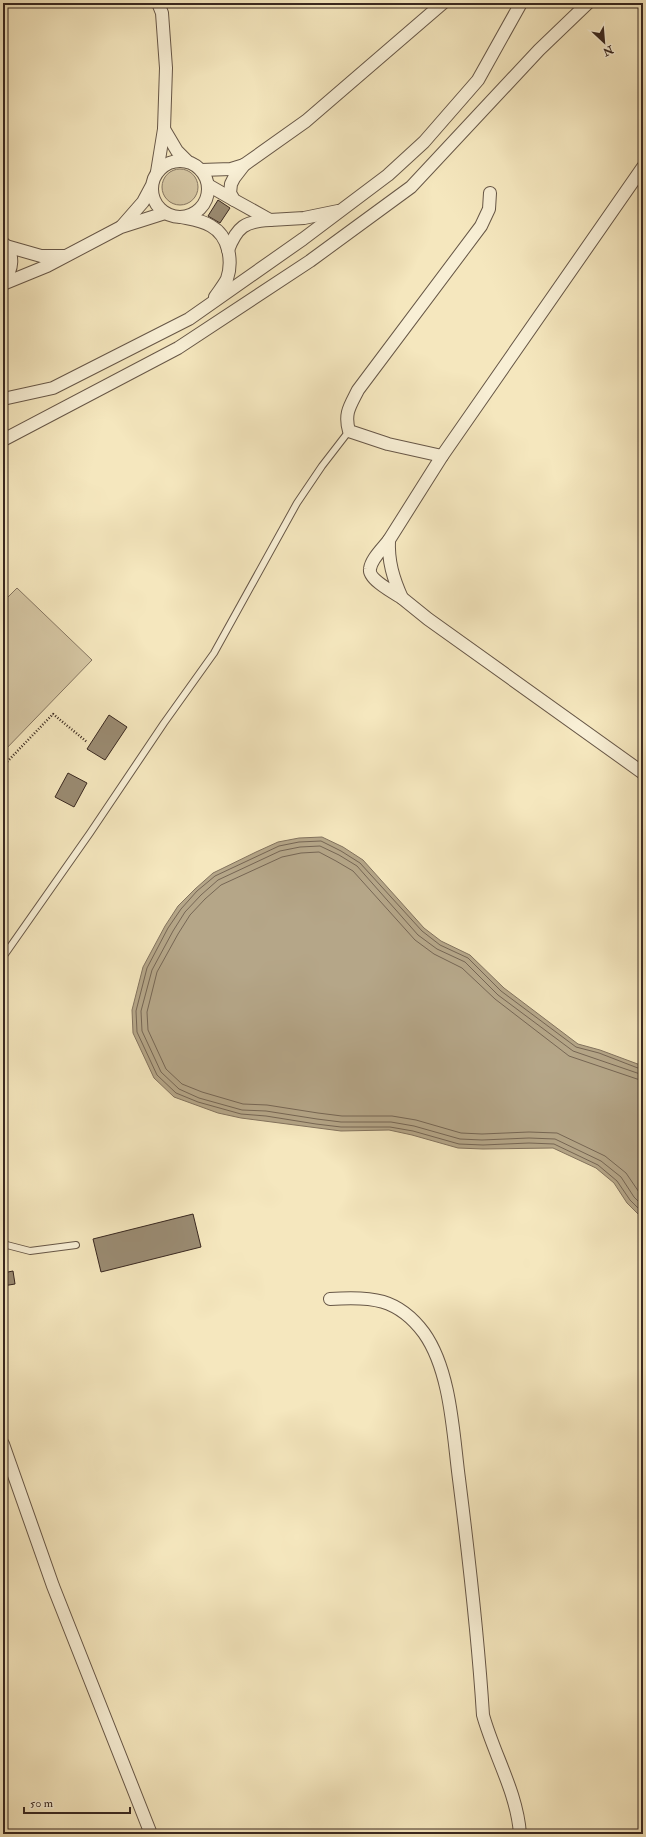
<svg xmlns="http://www.w3.org/2000/svg" width="646" height="1837" viewBox="0 0 646 1837" font-family="'IM FELL Double Pica',serif">
	<style>
		.green { fill: #d5c6a3; stroke: #867661 }
		.water { fill: #b5a688; stroke: #83735e }
		.lines { fill: none; stroke-linecap: round; stroke-linejoin: round }
		.shore { stroke: #766654; stroke-width: 1 }
		.building { fill: #9a8b72; stroke: #38271f }
		.lane-casing { stroke: #675747; stroke-width: 8 }
		.street-casing { stroke: #675747; stroke-width: 14 }
		.path { stroke: #38271f; stroke-width: 2.5; stroke-dasharray: 1 2; stroke-linecap: butt }
		.lane { stroke: #f8efd5; stroke-width: 6 }
		.street { stroke: #f8efd5; stroke-width: 12 }
	</style>
	<rect width="100%" height="100%" fill="#f5e7be"/>
	<filter id="stains"><feTurbulence type="fractalNoise" baseFrequency=".005" numOctaves="4"/><feColorMatrix values="0 0 0 0 .2 0 0 0 0 .09 0 0 0 0 .02 0 0 0 .5 -.17"/></filter>
	<radialGradient id="worn" r=".72"><stop offset=".6" stop-color="#630" stop-opacity="0"/><stop offset="1" stop-color="#630" stop-opacity=".3"/></radialGradient>
	<g class="green">
		<circle cx="180" cy="187" r="18"/>
		<path d="M17,588L92,660L3,752V602Z"/>
	</g>
	<path class="water" d="M322,837L343,847L363,860L424,928L441,941L470,955L504,988L578,1044L600,1050L643,1066V1219L627,1203L614,1183L596,1168L553,1148L483,1149L458,1148L412,1135L389,1130L341,1131L241,1118L218,1113L174,1097L154,1078L133,1033L132,1010L143,967L165,926L178,906L195,889L213,873L256,852L278,842L299,838Z"/>
	<g class="lines">
		<g class="shore">
			<path d="M643,1070L599,1053L576,1047L501,991L468,958L440,945L422,931L360,863L341,851L321,841L299,842L279,846L215,876L197,891L181,909L168,928L147,968L136,1011L137,1032L157,1075L176,1093L198,1102L241,1114L266,1116L316,1124L341,1127H390L413,1131L459,1144L483,1145L529,1143L554,1144L598,1165L617,1181L630,1200L643,1213"/>
			<path d="M643,1075L573,1051L498,995L465,962L437,949L418,935L357,866L339,855L320,846L300,847L280,851L218,880L201,895L185,912L173,931L152,970L141,1011L142,1031L161,1072L179,1089L199,1098L242,1110L266,1111L317,1119L341,1122H391L414,1126L460,1139L482,1140L529,1138L555,1139L601,1161L621,1177L634,1197L643,1206"/>
			<path d="M643,1081L569,1056L495,999L462,968L434,954L415,940L353,871L336,861L319,852L301,853L282,857L221,885L205,899L190,915L178,934L157,972L147,1012L148,1030L166,1069L182,1084L202,1092L243,1104L267,1105L318,1113L342,1116H392L416,1120L461,1133L482,1134L529,1132L557,1133L605,1156L626,1173L643,1198"/>
		</g>
	</g>
	<g class="building">
		<path d="M218,200L230,208L220,223L208,216Z"/>
		<path d="M109,715L127,727L105,760L87,749Z"/>
		<path d="M68,773L87,783L74,807L55,797Z"/>
		<path d="M193,1214L201,1247L101,1272L93,1239Z"/>
		<path d="M13,1271L15,1284L3,1286V1273Z"/>
	</g>
	<g class="lines">
		<g class="lane-casing">
			<g id="lane">
				<path d="M3,957L90,833L164,723L214,653L297,503L322,466L349,431"/>
				<path d="M3,1244L30,1251L76,1245"/>
			</g>
		</g>
		<g class="street-casing">
			<g id="street">
				<path d="M164,129L177,151L187,161"/>
				<circle cx="180" cy="189" r="28"/>
				<path d="M201,170L231,169L244,165"/>
				<path d="M157,172L164,129L166,68L162,13L158,3"/>
				<path d="M208,185L234,200"/>
				<path d="M338,211L304,218L270,220L234,200L230,193L231,184L234,178L244,165L306,121L443,3"/>
				<path d="M181,217C191,219 202,220 211,226C229,236 233,261 227,279C224,285 219,291 215,297"/>
				<path d="M122,226L143,202L151,187"/>
				<path d="M6,246L41,256H64"/>
				<path d="M228,250C237,227 245,221 270,220"/>
				<path d="M3,281C13,270 15,254 3,243"/>
				<path d="M3,284L47,266L121,227L165,213"/>
				<path d="M3,399L53,388L189,319L303,239L388,175L424,142L478,80L521,3"/>
				<path d="M3,440L178,348L310,261L411,187L539,50L588,3"/>
				<path d="M442,456L388,444L349,431C344,413 350,406 358,390L481,226L489,209L490,193"/>
				<path d="M389,540L442,456L643,167"/>
				<path d="M389,540C388,561 393,578 402,598C394,593 368,579 370,569C371,559 383,548 389,540Z"/>
				<path d="M402,598L428,619L643,773"/>
				<path d="M330,1299C371,1296 398,1298 424,1333C451,1371 453,1434 459,1479C469,1558 478,1636 483,1715C494,1755 517,1792 520,1834"/>
				<path d="M3,1444L53,1586L151,1834"/>
			</g>
		</g>
		<path class="path" d="M3,766L53,714L87,742"/>
		<use href="#lane" class="lane"/>
		<use href="#street" class="street"/>
	</g>
	<rect width="646" height="1837" fill="none" stroke="#f5e7be" stroke-width="16"/>
	<rect x="4" y="4" width="638" height="1829" fill="none" stroke="#38271f" stroke-width="2"/>
	<rect x="8" y="8" width="630" height="1821" fill="none" stroke="#38271f"/>
	<g transform="translate(604 42) rotate(154)" stroke="#f8efd5" stroke-width="3" paint-order="stroke">
	<path d="M0-3L7 15L0 10L-7 15Z" fill="#38271f"/>
	<text y="-6" font-size="11" font-weight="bold" text-anchor="middle" fill="#38271f">N</text>
	</g>
	<path d="M24 1807v6h106v-6" fill="none" stroke="#38271f" stroke-width="2"/>
	<text x="30" y="1807" font-size="12" fill="#38271f" stroke="#f8efd5" stroke-width="3" paint-order="stroke">50 m</text>
	<rect width="100%" height="100%" filter="url(#stains)"/>
	<rect width="100%" height="100%" fill="url(#worn)"/>
</svg>
